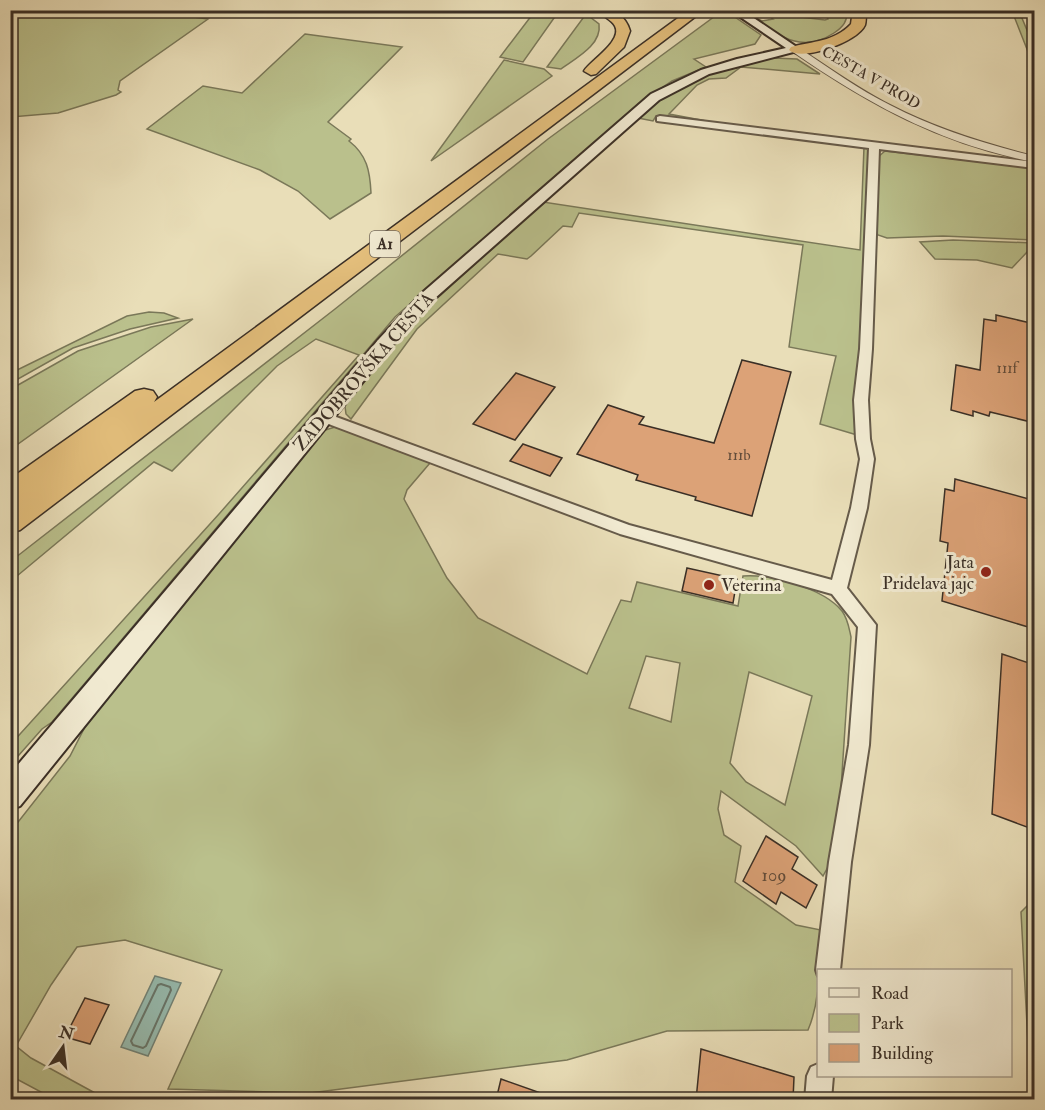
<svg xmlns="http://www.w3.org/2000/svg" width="1045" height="1110" viewBox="0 0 1045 1110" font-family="'IM FELL Double Pica',serif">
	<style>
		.green { fill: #bac08c; stroke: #7a7859; stroke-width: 1.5; fill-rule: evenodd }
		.water { fill: #97bcb0; stroke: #728479; stroke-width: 1.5 }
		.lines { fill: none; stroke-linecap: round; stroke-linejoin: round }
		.shore { stroke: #68766b; stroke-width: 2 }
		.building { fill: #dca277; stroke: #3a2f26; stroke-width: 1.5 }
		.minor-casing { stroke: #665b4a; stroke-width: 4 }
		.tertiary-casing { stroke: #665b4a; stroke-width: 2 }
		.secondary-casing { stroke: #3a2f26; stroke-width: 4 }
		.motorway-casing { stroke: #3a2f26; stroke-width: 3 }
		.minor { fill: #f1ead1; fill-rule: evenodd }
		.tertiary { fill: #f1ead1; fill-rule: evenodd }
		.secondary { fill: #f1ead1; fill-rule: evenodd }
		.motorway { fill: #e4bf7c; fill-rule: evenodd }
		.poi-dot { fill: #8f2418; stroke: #f1ead1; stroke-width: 2 }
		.labels { text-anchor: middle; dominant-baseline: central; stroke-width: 6; stroke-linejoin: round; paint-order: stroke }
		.far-street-label { font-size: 15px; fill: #3a2f26; stroke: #f1ead1 }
		.number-label { font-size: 15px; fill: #624c3a }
		.shield { fill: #f1ead1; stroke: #716759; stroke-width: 1.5 }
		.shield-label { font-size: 16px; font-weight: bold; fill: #3a2f26 }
		.street-label { font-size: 18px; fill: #3a2f26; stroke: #f1ead1 }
		.poi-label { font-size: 18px; fill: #3a2f26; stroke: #f1ead1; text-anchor: end }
		.near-number-label { font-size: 18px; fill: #624c3a }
	</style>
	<rect width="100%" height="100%" fill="#e9deb8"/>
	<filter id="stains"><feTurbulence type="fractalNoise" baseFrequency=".00333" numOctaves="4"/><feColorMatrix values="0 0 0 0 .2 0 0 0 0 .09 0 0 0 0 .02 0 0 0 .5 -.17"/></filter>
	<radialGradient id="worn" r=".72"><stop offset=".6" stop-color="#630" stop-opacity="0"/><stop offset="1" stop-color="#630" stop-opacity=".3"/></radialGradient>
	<g class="green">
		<path d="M32,10L151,11L208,19L120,81L118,90L121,92L116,95L58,113L11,117V21Z"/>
		<path d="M847,10C848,21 843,27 834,33C797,57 773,30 742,11L762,21L773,19L762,11H752H773L776,14L825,20L828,19L827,15L788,11Z"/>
		<path d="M535,11H559L523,62L500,57Z"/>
		<path d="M722,11H726L761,35L755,44L694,59L706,67L672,81L641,102L395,317L52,722L42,729L11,764V744L219,514L359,355L316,339L277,366L172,471L154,462L11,581V561L335,309L548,139Z"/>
		<path d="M1012,11H1019L1034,47V67Z"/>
		<path d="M586,14L599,24C602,45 576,58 561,69L547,67Z"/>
		<path d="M305,34L402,47L328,122L351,139L349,141C367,155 370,171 371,193L330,219L298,191L260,170L147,129L203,86L242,93Z"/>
		<path d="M773,58L797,59L820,74L741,67L726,78L709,79L697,85L669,114L717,123L656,116L653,121L638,118C676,83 722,65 773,58Z"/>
		<path d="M504,60L544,69L552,76L431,161Z"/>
		<path d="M864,147L870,148L857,435L820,424L836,356L789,347L803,245L579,213L572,227L563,226L531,256L527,259L498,254L417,329L351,419L346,414L345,406L349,397L421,313L543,202L860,250Z"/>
		<path d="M885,151L1034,168V240L943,236L887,238L878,235L875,229L878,157Z"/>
		<path d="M953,240L1034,243V252L1029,250L1012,268L977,260L935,259L920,242Z"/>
		<path d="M149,312L164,313L178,318L130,329L73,348L11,383V373L127,316Z"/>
		<path d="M193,319L11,449V389L78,351L151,327Z"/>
		<path d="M335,427L399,449L430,463L407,490L404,499L447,578L478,618L587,674L621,600L631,602L637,582L738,606L743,576C771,574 823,588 842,611C848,619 849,628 851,637L838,834L835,854L823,876L796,846L721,791L718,809L724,835L741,846L735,882L796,925L821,930C819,962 821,1000 808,1030L667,1031L567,1060L310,1093L168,1089L222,970L125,940L77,947L51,985L16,1046L31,1058L106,1099H54L11,1076V831L70,756L86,725L319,432ZM646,656L680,663L671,722L629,708ZM749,672L812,696L785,805L746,782L730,763Z"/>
		<path d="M1034,899V1099L1031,1100L1021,912Z"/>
	</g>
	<path class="water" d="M155,976L181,983L148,1056L121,1047Z"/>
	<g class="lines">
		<path class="shore" d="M161,984L170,987L171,990L146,1046L143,1048L133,1045L131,1041L158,985Z"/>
	</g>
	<g class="building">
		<path d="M996,315L1035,324V423L990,412L989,416L973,411V416L951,410L956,365L980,370L984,319L996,321Z"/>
		<path d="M742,360L791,372L752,516L695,500L696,497L636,480L638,475L577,454L608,405L644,417L639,424L714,443Z"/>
		<path d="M516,373L555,387L515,440L473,424Z"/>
		<path d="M523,444L562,458L550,476L510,461Z"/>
		<path d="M955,479L1029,499L1028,627L942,601L948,543L940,541L945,489L954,491Z"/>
		<path d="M687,568L737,579L733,603L682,591Z"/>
		<path d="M1002,654L1035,665V830L992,814Z"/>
		<path d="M766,836L798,857L792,869L817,885L806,908L781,892L776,904L743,881Z"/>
		<path d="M85,998L109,1005L90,1044L65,1037Z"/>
		<path d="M701,1049L794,1077L793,1100H696Z"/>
		<path d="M501,1079L552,1097V1100H496Z"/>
	</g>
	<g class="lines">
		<g class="minor-casing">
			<g id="minor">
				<path d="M660,116L1034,162V168L879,149L872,349L868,400L870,439L874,459L867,508L847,588L876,625L869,745L851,862L840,970H818V976L816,970L829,862L849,745L858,627L832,594L620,534L318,420L316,417L323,412L328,414L629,525L832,580L851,508L860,459L856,439L854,400L860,349L869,148L657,121V117Z"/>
				<path d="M818,1064V1076H833L831,1100H805L807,1076L811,1067Z"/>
			</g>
		</g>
		<g class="tertiary-casing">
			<path id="tertiary" d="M793,48H799C829,68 858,89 890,105C936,129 985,144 1034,156V162C941,144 870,105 793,52Z"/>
		</g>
		<g class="secondary-casing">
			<path id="secondary" d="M730,10H742L801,50L709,74L659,100L434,299L391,347L20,806L10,810V774L379,339L422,293L651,94L701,70L737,59L786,48Z"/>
		</g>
		<g class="motorway-casing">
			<g id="motorway">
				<path d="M597,10C613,10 625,14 630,31L624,47L596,74L591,75L584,71C591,60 623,41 615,26C612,20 602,16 597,10Z"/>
				<path d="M689,10H704L20,530L10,533V506L16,503L10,504V479L135,391L144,389L153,391L157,397L154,402Z"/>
				<path d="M853,10H866C866,15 866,21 865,25C858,42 801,62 789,50L791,47C813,41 834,42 851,24Z"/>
			</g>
		</g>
		<use href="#minor" class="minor"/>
		<use href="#tertiary" class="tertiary"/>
		<use href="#secondary" class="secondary"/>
		<use href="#motorway" class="motorway"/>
	</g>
	<g class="poi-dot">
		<circle cx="986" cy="572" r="6"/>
		<circle cx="709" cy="585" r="6"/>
	</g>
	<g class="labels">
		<g class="far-street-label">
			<text transform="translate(871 78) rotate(30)">CESTA V PROD</text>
		</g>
		<g class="number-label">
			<text x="1007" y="368">111f</text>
			<text x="739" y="455">111b</text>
		</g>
		<rect class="shield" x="370" y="231" width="30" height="26" rx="4.5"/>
		<g class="shield-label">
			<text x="385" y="244">A1</text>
		</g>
		<g class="street-label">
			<text transform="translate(364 372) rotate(-49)">ZADOBROVŠKA CESTA</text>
		</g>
		<g class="poi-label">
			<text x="974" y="562">Jata<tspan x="974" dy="21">Pridelava jajc</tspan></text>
			<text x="721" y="585" text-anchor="start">Veterina</text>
		</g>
		<g class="near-number-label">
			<text x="774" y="875">109</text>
		</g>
	</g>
	<rect width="1045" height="1110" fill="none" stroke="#e9deb8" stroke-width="36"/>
	<rect x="12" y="12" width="1021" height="1086" fill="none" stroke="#3a2f26" stroke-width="3"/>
	<rect x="18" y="18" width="1009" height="1074" fill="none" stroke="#3a2f26" stroke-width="1.5"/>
	<rect x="817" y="969" width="195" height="108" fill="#f1ead1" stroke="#a89f8d" stroke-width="1.5"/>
	<rect x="829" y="988" width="30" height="9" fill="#f1ead1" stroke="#a89f8d" stroke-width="1.5"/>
	<text x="871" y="999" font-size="18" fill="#3a2f26">Road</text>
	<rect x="829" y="1014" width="30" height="18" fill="#bac08c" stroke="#a89f8d" stroke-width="1.5"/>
	<text x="871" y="1029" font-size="18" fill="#3a2f26">Park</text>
	<rect x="829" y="1044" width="30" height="18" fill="#dca277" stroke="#a89f8d" stroke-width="1.5"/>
	<text x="871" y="1059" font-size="18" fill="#3a2f26">Building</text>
	<g transform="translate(63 1047) rotate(14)" stroke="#f1ead1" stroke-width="4.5" paint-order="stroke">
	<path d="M0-4.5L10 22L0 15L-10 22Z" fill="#3a2f26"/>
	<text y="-9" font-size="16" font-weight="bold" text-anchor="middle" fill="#3a2f26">N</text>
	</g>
	<rect width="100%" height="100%" filter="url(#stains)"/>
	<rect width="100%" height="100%" fill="url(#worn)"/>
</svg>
